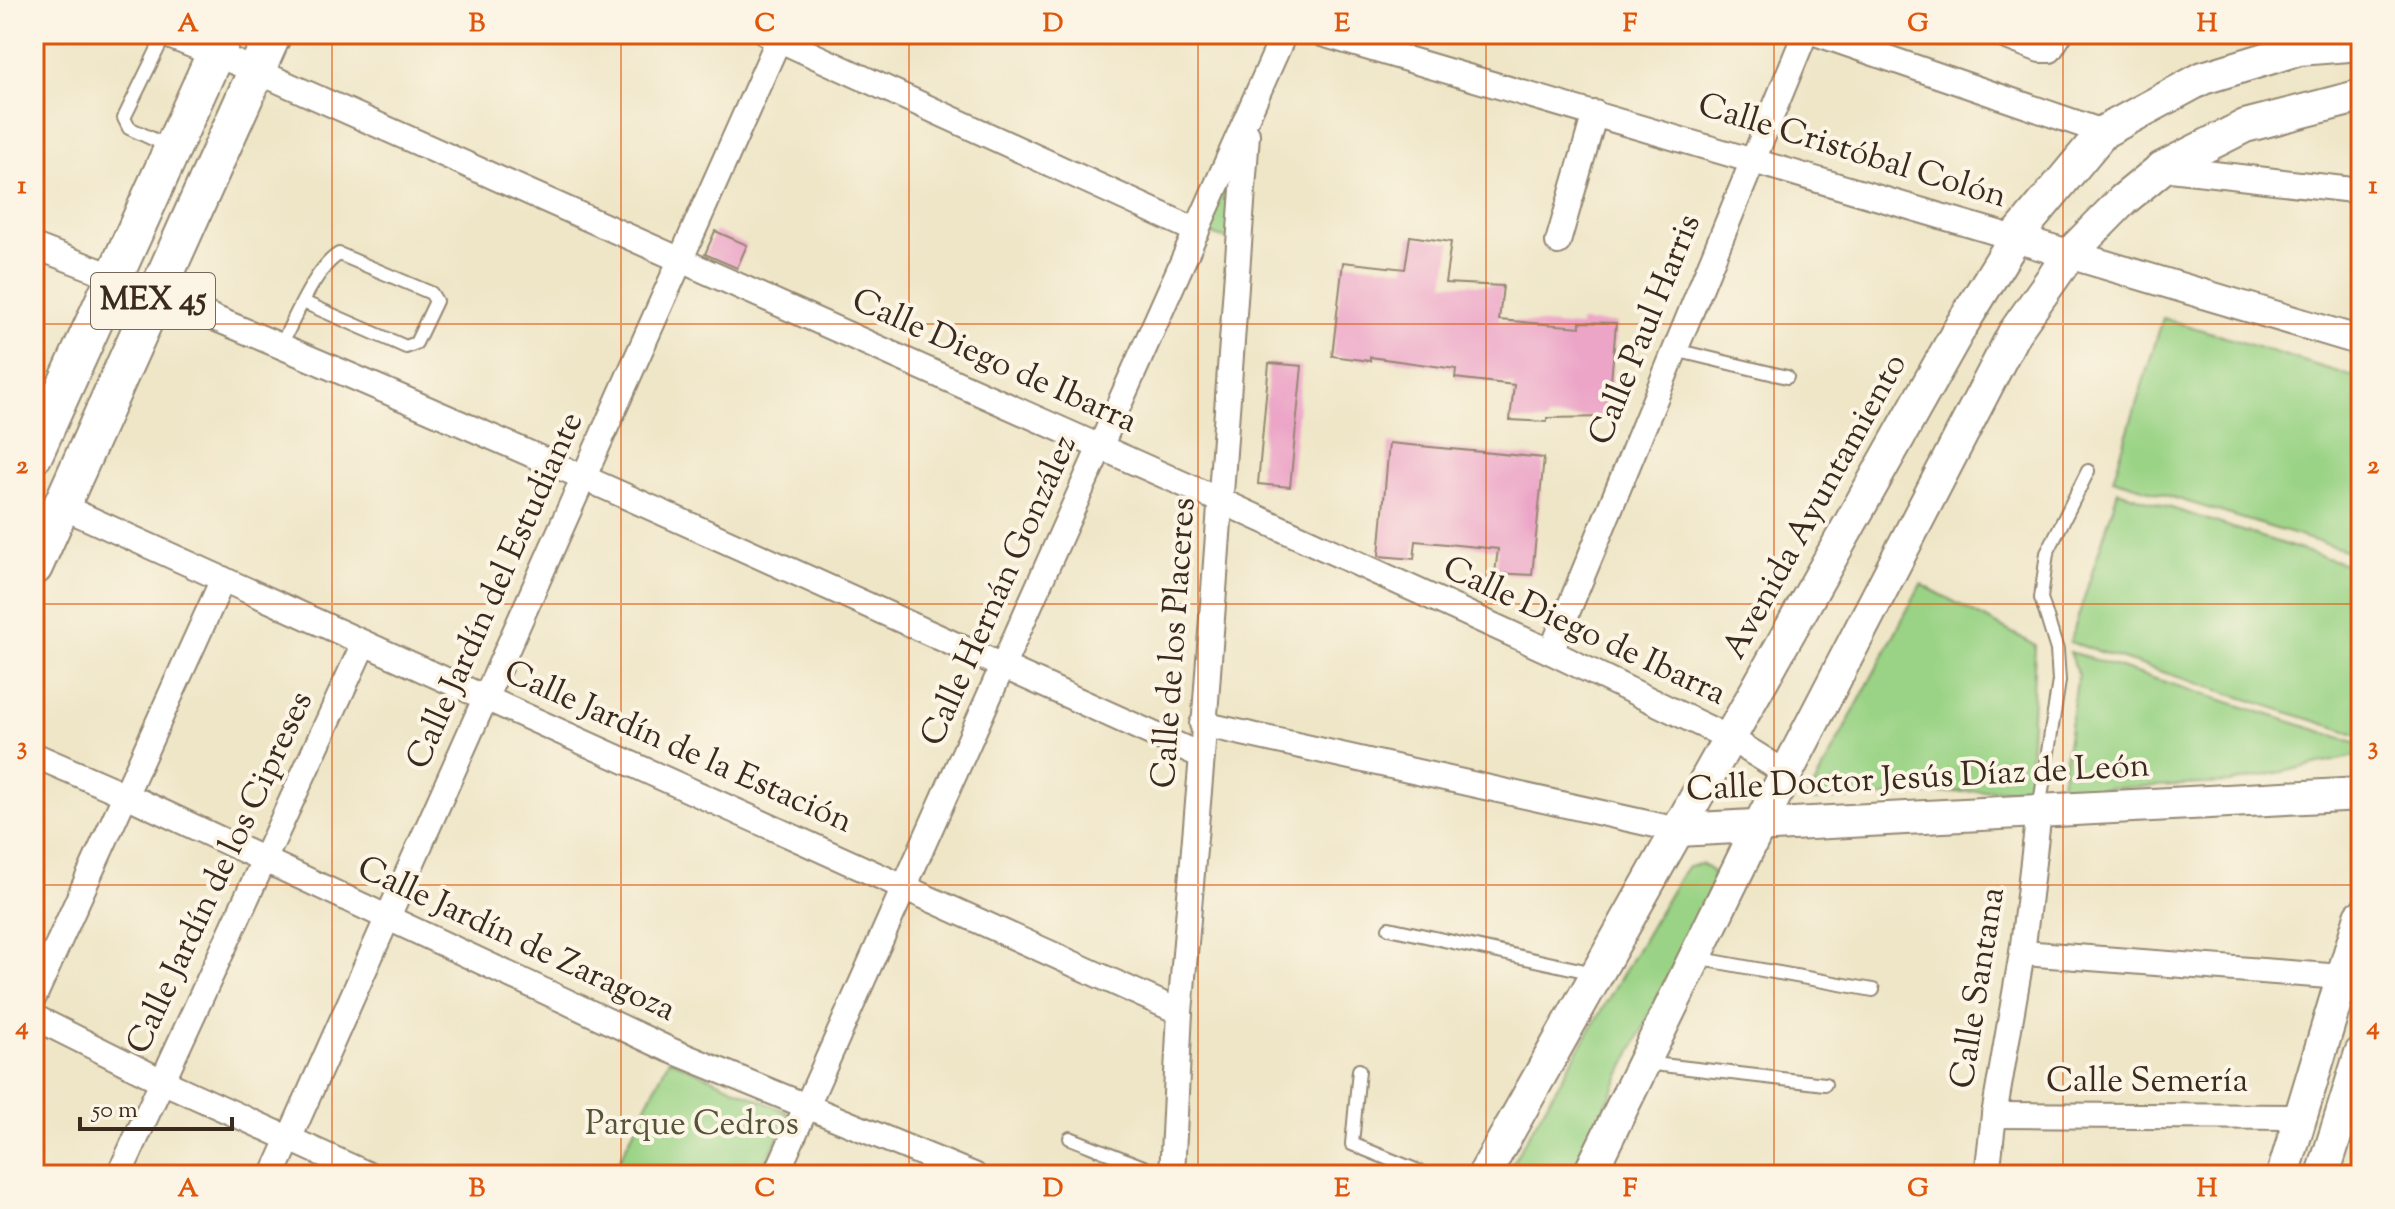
<svg xmlns="http://www.w3.org/2000/svg" width="2395" height="1209" viewBox="0 0 2395 1209" font-family="'Sorts Mill Goudy',serif">
	<style>
		.green { fill: #9ad385; stroke: #6a7e52; stroke-width: 2 }
		.building { fill: #eca5c7 }
		.lines { fill: none; stroke-linecap: round; stroke-linejoin: round }
		.service-casing { stroke: #958873; stroke-width: 16 }
		.minor-casing { stroke: #958873; stroke-width: 28 }
		.tertiary-casing { stroke: #958873; stroke-width: 32 }
		.secondary-casing { stroke: #958873; stroke-width: 36 }
		.primary-casing { stroke: #958873; stroke-width: 40 }
		.service { stroke: #fff; stroke-width: 12 }
		.minor { stroke: #fff; stroke-width: 24 }
		.tertiary { stroke: #fff; stroke-width: 28 }
		.secondary { stroke: #fff; stroke-width: 32 }
		.primary { stroke: #fff; stroke-width: 36 }
		.grid { fill: none; stroke: #df570d; stroke-width: 2; stroke-opacity: 0.55 }
		.labels { text-anchor: middle; dominant-baseline: central; stroke-width: 8; stroke-linejoin: round; paint-order: stroke }
		.shield { fill: #fcf5e5; stroke: #75675a; stroke-width: 2 }
		.shield-label { font-size: 32px; font-weight: bold; fill: #3b2a1e }
		.street-label { font-size: 34px; fill: #3b2a1e; stroke: #fcf5e5 }
		.park-label { font-size: 34px; fill: #535438; stroke: #fcf5e5 }
		.neatline { fill: none; stroke: #df570d; stroke-width: 3 }
		.grid-label { font-size: 26px; text-anchor: middle; font-weight: bold; fill: #df570d }
	</style>
	<rect width="100%" height="100%" fill="#fcf5e5"/>
	<filter id="ink" filterUnits="userSpaceOnUse"><feTurbulence type="fractalNoise" baseFrequency=".0125" numOctaves="2"/><feDisplacementMap in="SourceGraphic" scale="16" xChannelSelector="R" yChannelSelector="G"/><feConvolveMatrix kernelMatrix="1 2 1 2 8 2 1 2 1" color-interpolation-filters="sRGB"/></filter>
	<filter id="wash" filterUnits="userSpaceOnUse"><feTurbulence type="fractalNoise" baseFrequency=".006" numOctaves="4" result="noise"/><feDisplacementMap in="SourceGraphic" scale="32" xChannelSelector="R" yChannelSelector="G"/><feGaussianBlur stdDeviation="1.8" result="paint"/><feColorMatrix in="noise" values="0 0 0 0 0 0 0 0 0 0 0 0 0 0 0 0 0 1.4 0 .05"/><feComposite in="paint" operator="in"/></filter>
	<g filter="url(#wash)">
		<rect width="100%" height="100%" fill="#efe6c8"/>
		<g class="green">
			<path d="M1245,128L1231,240L1200,231Z"/>
			<path d="M2163,318L2361,379V555L2113,479Z"/>
			<path d="M2118,491L2361,569V736L2070,642Z"/>
			<path d="M1921,584L2035,645L2029,788L1806,801Z"/>
			<path d="M2070,652L2361,744V755L2230,783L2060,790L2078,675Z"/>
			<path d="M1702,864L1713,872L1712,885L1572,1175H1505L1678,880L1688,866Z"/>
			<path d="M669,1059L789,1113L761,1175H612Z"/>
		</g>
		<g id="blocks">
			<g class="building">
				<path d="M715,231L747,245L737,268L705,254Z"/>
				<path d="M1410,236L1451,242L1445,283L1503,286L1499,320L1580,327V322L1616,323L1608,417L1547,418V422L1510,420L1514,385L1455,378L1456,369L1370,357V361L1332,356L1343,262L1405,269Z"/>
				<path d="M1269,363L1302,366L1290,487L1258,484Z"/>
				<path d="M1389,443L1544,458L1532,575L1495,573L1498,549L1416,541L1414,559L1379,556Z"/>
			</g>
		</g>
	</g>
	<g filter="url(#ink)">
		<use href="#blocks" fill-opacity="0" stroke="#958873" stroke-width="2"/>
		<g class="lines">
			<g class="service-casing">
				<g id="service">
					<path d="M165,34L124,118L129,128L170,147"/>
					<path d="M281,345C294,320 315,268 339,254L431,293L436,301L416,343L406,347L303,302"/>
					<path d="M1675,350L1787,377"/>
					<path d="M2039,810L2059,681L2057,650L2041,598L2047,553L2088,471"/>
					<path d="M1389,928L1594,973"/>
					<path d="M1696,958L1873,990"/>
					<path d="M1645,1063L1825,1084"/>
					<path d="M1359,1070L1352,1144L1428,1175"/>
					<path d="M1070,1138L1164,1175"/>
				</g>
			</g>
			<g class="minor-casing">
				<g id="minor">
					<path d="M164,34L257,71L1219,500L1551,652L1731,739L1786,773"/>
					<path d="M767,34L1197,231"/>
					<path d="M1322,34L2015,238"/>
					<path d="M1818,34L2103,132"/>
					<path d="M1999,34L2040,50H2050L2060,34"/>
					<path d="M2162,168L2361,191"/>
					<path d="M1558,242L1595,113"/>
					<path d="M34,246L115,277"/>
					<path d="M156,294C509,439 854,600 1202,756"/>
					<path d="M61,506L1180,1012"/>
					<path d="M1551,652L1805,34"/>
					<path d="M1202,724L1678,830"/>
					<path d="M34,755L126,795L670,1050L974,1175"/>
					<path d="M2022,953L2342,977"/>
					<path d="M34,997L223,579"/>
					<path d="M34,1017L162,1081L369,1175"/>
					<path d="M1994,1115L2299,1117"/>
					<path d="M119,1175L364,643"/>
					<path d="M273,1175L781,34"/>
					<path d="M776,1175L1284,34"/>
					<path d="M1172,1175L1180,1012L1202,756L1247,134"/>
					<path d="M1987,1175L1994,1115L2022,953L2039,812"/>
				</g>
			</g>
			<g class="tertiary-casing">
				<path id="tertiary" d="M2015,238L2361,341"/>
			</g>
			<g class="secondary-casing">
				<g id="secondary">
					<path d="M1678,830L2361,794"/>
					<path d="M1484,1175L1961,326L2015,238L2103,132L2203,78L2299,49L2361,44"/>
					<path d="M1589,1175L1759,826L2014,333L2069,255L2123,200L2162,168L2245,126L2361,96"/>
					<path d="M2283,1175L2361,916"/>
					<path d="M2323,1175L2361,1053"/>
				</g>
			</g>
			<g class="primary-casing">
				<g id="primary">
					<path d="M34,455L224,34"/>
					<path d="M34,567L273,34"/>
				</g>
			</g>
			<use href="#service" class="service"/>
			<use href="#minor" class="minor"/>
			<use href="#tertiary" class="tertiary"/>
			<use href="#secondary" class="secondary"/>
			<use href="#primary" class="primary"/>
		</g>
	</g>
	<path class="grid" d="M332,34V1175M621,34V1175M909,34V1175M1198,34V1175M1486,34V1175M1774,34V1175M2063,34V1175M34,324H2361M34,604H2361M34,885H2361"/>
	<g class="labels">
		<rect class="shield" x="91" y="273" width="124" height="56" rx="6"/>
		<g class="shield-label">
			<text x="153" y="301">MEX 45</text>
		</g>
		<g class="street-label">
			<text transform="translate(1852 152) rotate(17)">Calle Cristóbal Colón</text>
			<text transform="translate(1646 330) rotate(-68)">Calle Paul Harris</text>
			<text transform="translate(994 362) rotate(24)">Calle Diego de Ibarra</text>
			<text transform="translate(1816 507) rotate(-61)">Avenida Ayuntamiento</text>
			<text transform="translate(496 591) rotate(-66)">Calle Jardín del Estudiante</text>
			<text transform="translate(1000 591) rotate(-66)">Calle Hernán González</text>
			<text transform="translate(1584 632) rotate(25)">Calle Diego de Ibarra</text>
			<text transform="translate(1175 643) rotate(-86)">Calle de los Placeres</text>
			<text transform="translate(678 748) rotate(24)">Calle Jardín de la Estación</text>
			<text transform="translate(1918 779) rotate(-3)">Calle Doctor Jesús Díaz de León</text>
			<text transform="translate(221 873) rotate(-65)">Calle Jardín de los Cipreses</text>
			<text transform="translate(516 940) rotate(25)">Calle Jardín de Zaragoza</text>
			<text transform="translate(1979 988) rotate(-81)">Calle Santana</text>
			<text x="2147" y="1082">Calle Semería</text>
		</g>
		<g class="park-label">
			<text x="692" y="1125">Parque Cedros</text>
		</g>
	</g>
	<rect width="2395" height="1209" fill="none" stroke="#fcf5e5" stroke-width="88"/>
	<path d="M80 1117v12h152v-12" fill="none" stroke="#3b2a1e" stroke-width="4"/>
	<text x="92" y="1117" font-size="24" fill="#3b2a1e" stroke="#fcf5e5" stroke-width="6" paint-order="stroke">50 m</text>
	<rect x="44" y="44" width="2307" height="1121" class="neatline"/>
	<g class="grid-label">
		<text x="188" y="31">A</text>
		<text x="477" y="31">B</text>
		<text x="765" y="31">C</text>
		<text x="1053" y="31">D</text>
		<text x="1342" y="31">E</text>
		<text x="1630" y="31">F</text>
		<text x="1918" y="31">G</text>
		<text x="2207" y="31">H</text>
		<text x="22" y="193">1</text>
		<text x="2373" y="193">1</text>
		<text x="22" y="473">2</text>
		<text x="2373" y="473">2</text>
		<text x="22" y="754">3</text>
		<text x="2373" y="754">3</text>
		<text x="22" y="1034">4</text>
		<text x="2373" y="1034">4</text>
		<text x="188" y="1196">A</text>
		<text x="477" y="1196">B</text>
		<text x="765" y="1196">C</text>
		<text x="1053" y="1196">D</text>
		<text x="1342" y="1196">E</text>
		<text x="1630" y="1196">F</text>
		<text x="1918" y="1196">G</text>
		<text x="2207" y="1196">H</text>
	</g>
</svg>
